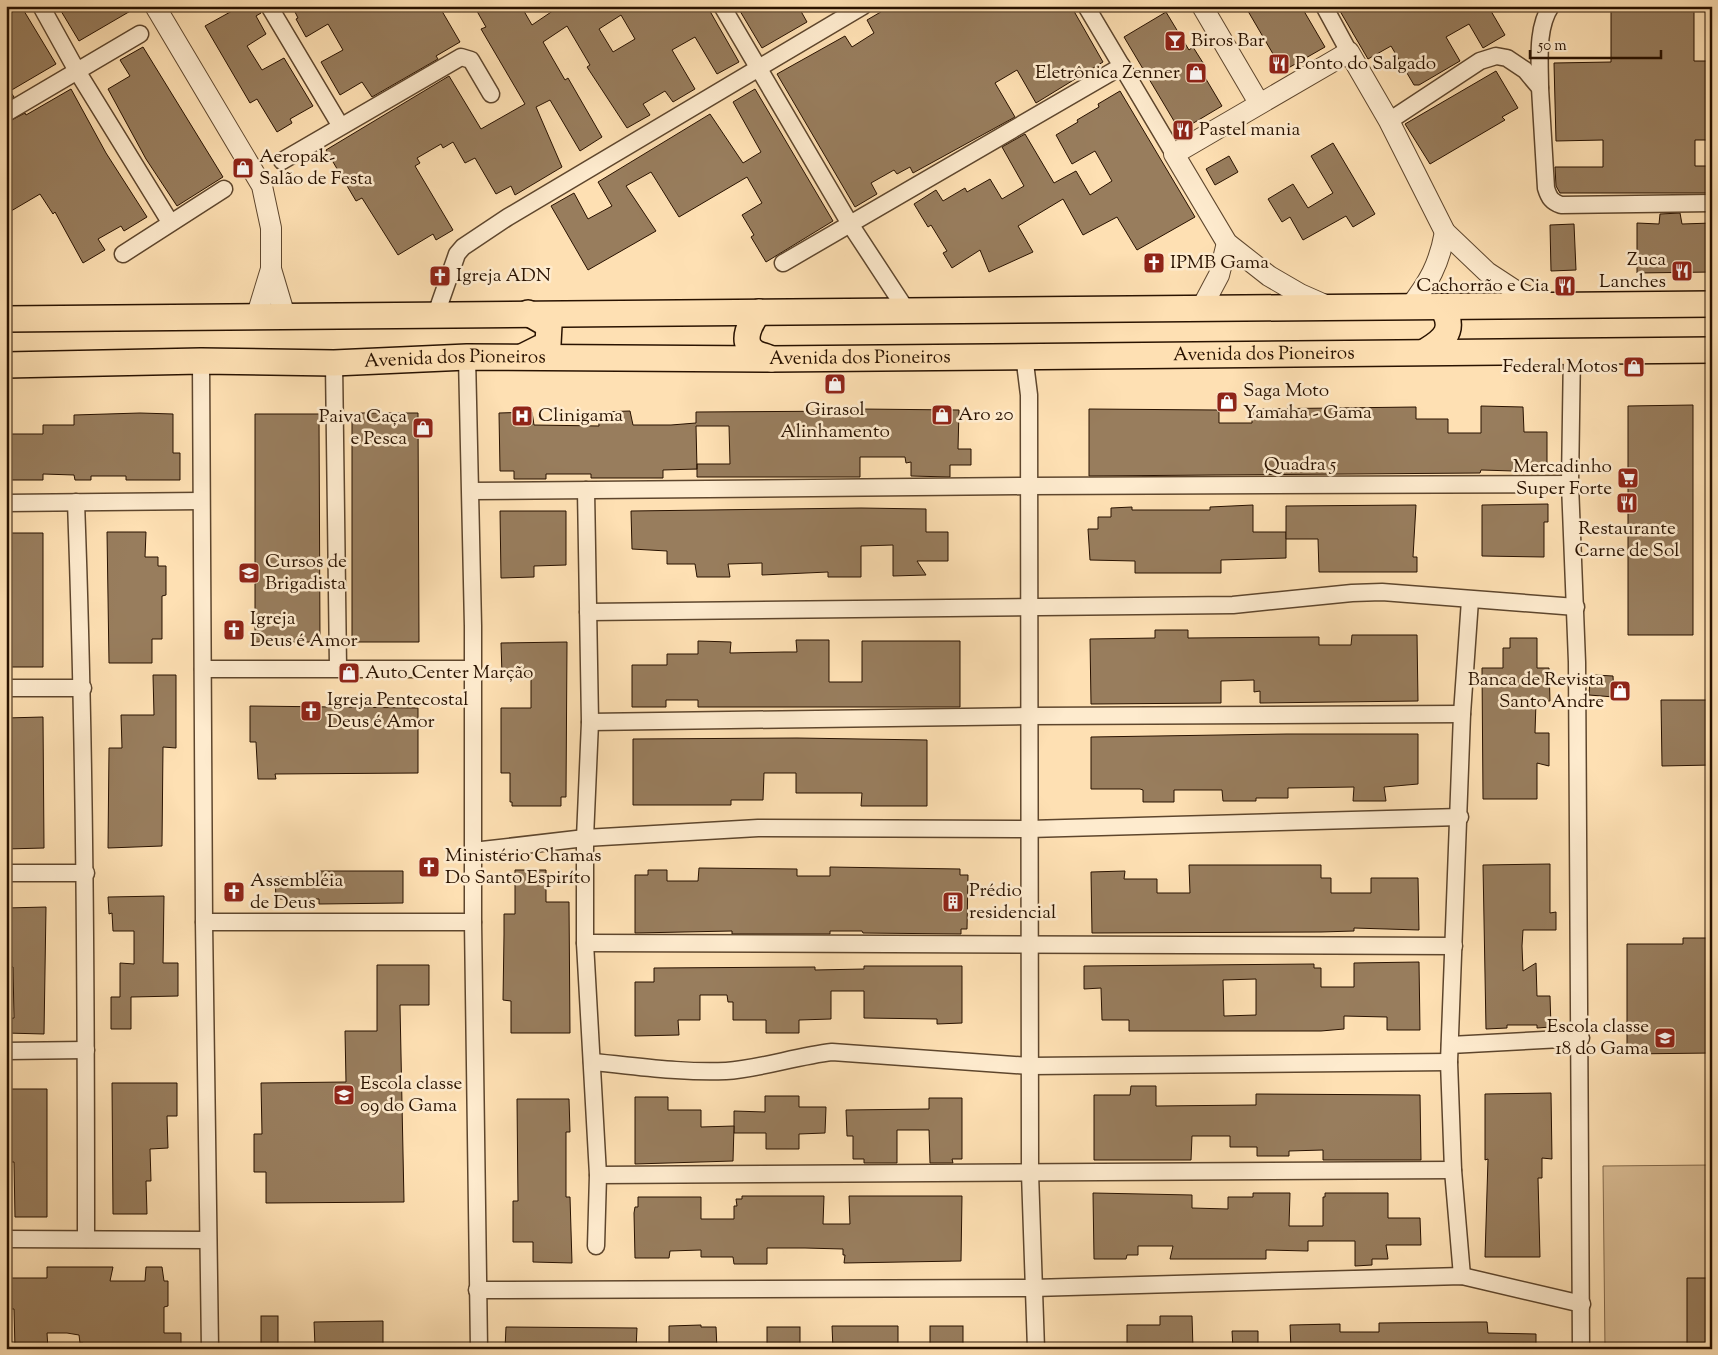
<svg xmlns="http://www.w3.org/2000/svg" width="1718" height="1355" viewBox="0 0 1718 1355" font-family="'Sorts Mill Goudy',serif">
	<style>
		.green { fill: #dabd95; stroke: #82684a }
		.building { fill: #987d5d; stroke: #291200; fill-rule: evenodd }
		.lines { fill: none; stroke-linecap: round; stroke-linejoin: round }
		.minor-casing { stroke: #5e462d; stroke-width: 19 }
		.tertiary-casing { stroke: #5e462d; stroke-width: 22 }
		.primary-casing { stroke: #291200; stroke-width: 28 }
		.minor { stroke: #feebce; stroke-width: 16 }
		.tertiary { stroke: #feebce; stroke-width: 20 }
		.primary { stroke: #fee0b3; stroke-width: 25 }
		.labels { text-anchor: middle; dominant-baseline: central; stroke-width: 5; stroke-linejoin: round; paint-order: stroke }
		.poi-label { font-size: 19px; fill: #291200; stroke: #feebce; text-anchor: start }
		.street-label { font-size: 19px; fill: #291200; stroke: #feebce }
	</style>
	<rect width="100%" height="100%" fill="#fee0b3"/>
	<filter id="stains"><feTurbulence type="fractalNoise" baseFrequency=".004" numOctaves="4"/><feColorMatrix values="0 0 0 0 .2 0 0 0 0 .09 0 0 0 0 .02 0 0 0 .5 -.17"/></filter>
	<radialGradient id="worn" r=".72"><stop offset=".6" stop-color="#630" stop-opacity="0"/><stop offset="1" stop-color="#630" stop-opacity=".3"/></radialGradient>
	<path class="green" d="M1712,1165V1349H1605L1603,1166Z"/>
	<g class="building">
		<path d="M6,6H21L56,64L10,91L14,97L6,101Z"/>
		<path d="M58,6H139L79,41Z"/>
		<path d="M241,6H259L261,13L256,16L266,34L247,46L262,70L284,58L313,106L290,119L292,123L277,132L257,99L250,103L205,26Z"/>
		<path d="M292,6H439L460,42L436,56L438,59L372,97L362,82L340,95L321,62L343,50L328,24L306,37L296,19L298,18Z"/>
		<path d="M474,6H521L532,25L560,6H707L739,62L717,74L695,37L672,50L695,89L673,102L665,91L643,104L650,115L627,128L587,67L590,65L567,26L543,42L565,80L568,78L602,137L580,151L550,100L536,107L562,167L515,195L511,186L496,194L475,158L465,163L453,142L443,148L441,144L417,158L420,163L415,166L453,230L436,240L433,234L398,255L362,198L356,201L326,150L449,76L481,129L525,104L481,29L486,27ZM621,15L635,39L613,52L599,29Z"/>
		<path d="M737,6H798L807,22L762,48Z"/>
		<path d="M891,6H1071L1103,62L1036,103L1017,70L995,83L1015,117L913,173L910,167L897,174L894,170L871,183L877,194L855,207L777,74L845,36L852,47L874,33L867,20Z"/>
		<path d="M1245,6H1301L1325,47L1283,71Z"/>
		<path d="M1337,6H1488L1505,35L1483,48L1469,24L1446,37L1460,61L1419,85H1414L1391,46L1368,59Z"/>
		<path d="M1694,9V61H1708V87L1707,140H1695V166H1708L1709,193H1560L1556,186L1555,167H1603V140L1556,141L1554,63L1611,62V10Z"/>
		<path d="M1166,12L1189,50L1193,47L1205,66L1200,69L1222,106L1180,131L1124,37Z"/>
		<path d="M143,47L223,177L177,206L146,159L108,89L130,76L120,60Z"/>
		<path d="M1496,71L1518,108L1502,117L1505,120L1430,164L1405,124Z"/>
		<path d="M71,89L106,153L147,217L124,231L121,226L98,239L105,250L83,263L55,212L53,214L40,194L6,214V123L25,113L26,115Z"/>
		<path d="M755,89L833,221L766,262L751,237L754,235L742,215L762,203L747,177L679,217L651,172L626,186L656,231L588,270L551,206L574,193L588,219L612,206L598,182L710,114L743,163L761,152L733,102Z"/>
		<path d="M1120,91L1195,217L1137,250L1117,217L1083,235L1063,199L1018,226L1033,252L989,272L980,250L952,268L943,253L947,251L931,225L928,227L914,204L936,190L943,201L965,188L967,192L990,179L1002,199L1024,186L1002,147L1025,134L1054,183L1076,171L1090,195L1112,181L1095,151L1072,164L1056,135L1078,122L1077,120L1099,107L1098,104Z"/>
		<path d="M1333,143L1375,214L1353,227L1346,216L1303,240L1290,217L1282,222L1268,199L1293,184L1308,208L1333,193L1311,156Z"/>
		<path d="M1229,156L1238,172L1215,185L1206,169Z"/>
		<path d="M1680,213L1682,224L1712,223V272L1637,273V223L1659,224L1660,214Z"/>
		<path d="M1574,224L1576,270L1551,271L1550,225Z"/>
		<path d="M1693,405V635H1628V406Z"/>
		<path d="M1481,406L1523,407L1524,432H1547V472L1481,470L1480,473L1089,476V409L1219,410V423H1252V409L1416,407V419H1448V433H1481Z"/>
		<path d="M860,409L959,410L958,449H971V465H950V477L911,476V462L906,463L905,457H860V477H697V464H730L729,426H696L697,469L663,470V478H591V474H546V479H514V471H500L499,413L532,412L534,425L599,426L598,412L630,411L633,425H671L696,423V412L860,411Z"/>
		<path d="M140,413L173,414V453H180V480H126V476H91V480H75L74,475L43,474V480H6V434H43V425H74V415Z"/>
		<path d="M352,413H418L419,642H352Z"/>
		<path d="M255,414H319L320,642H255Z"/>
		<path d="M1548,504V522H1544V557L1482,556V505Z"/>
		<path d="M1253,505V532H1286V558L1221,560V573H1135V561L1090,560L1088,529H1098V517H1111V508L1132,507V510H1210V507Z"/>
		<path d="M1416,505L1413,557H1417V572H1319L1318,539H1286V506Z"/>
		<path d="M861,508L926,509V532H948V561H917L926,575L893,576V545L861,546V577H828V572L762,575V563L728,564L730,577H697L695,564H667V551L632,549L631,511Z"/>
		<path d="M500,511H566V565L534,566V577L501,578Z"/>
		<path d="M107,532H146L145,557H158V566H166V595L162,596V639H152V663H109Z"/>
		<path d="M6,533H43V667H6V600H10V570H6Z"/>
		<path d="M1155,630H1188V638L1319,637V645H1351L1352,635H1417L1418,701L1260,703V691L1254,692V680L1221,681V703L1091,704L1090,639L1155,638Z"/>
		<path d="M1510,638H1537V668H1549L1550,701L1536,702L1535,733H1549V766L1537,763V799H1483L1482,668H1503V648H1510Z"/>
		<path d="M796,640H829V682H862V641H960V707H698V700H666V707H632V665H667V654H698V641L731,642L730,653L784,652H797Z"/>
		<path d="M567,642L566,797H561V806H512V802H510V773H501V708H531V675H502L501,643Z"/>
		<path d="M153,675H176V748L163,747L162,846L108,848L109,748H122L121,715H154Z"/>
		<path d="M1595,675L1613,676L1614,697L1589,695L1590,680Z"/>
		<path d="M1661,700H1712V765L1662,766Z"/>
		<path d="M250,706L418,708V773L275,774L276,779H258L256,742H250Z"/>
		<path d="M43,717L44,848L6,849V783H11V745H6V718Z"/>
		<path d="M1287,734H1418V784L1384,787L1386,801H1353L1354,787L1288,788V798H1256V801H1223L1222,790H1174V802H1143V790L1140,789H1091V737Z"/>
		<path d="M797,738L927,740V806H861L862,793H796V773H764L763,800H731V805H633V739Z"/>
		<path d="M1550,864V913L1556,912V930H1523L1522,946L1523,971L1536,963L1537,996H1550L1551,1027L1537,1028V1025H1507V1028L1486,1029L1483,865Z"/>
		<path d="M1189,865H1321V878H1331V893H1371V878H1418L1419,930L1354,928V931L1321,932L1092,933L1091,872L1125,871L1124,879H1157V893H1190Z"/>
		<path d="M830,867L960,869V875H968L967,929H961V934L863,933L862,931H830V934H732V931L635,933V875H648V870H667V881H698L699,868L797,869V876H830Z"/>
		<path d="M515,870H546V902H569L570,1033H511V1001L503,1000L504,935V914H515Z"/>
		<path d="M319,871H403V903L319,904V899H276L275,877H319Z"/>
		<path d="M164,896L163,963H178V996L131,997V1029H111V997H120V963L134,964V931H113L112,913L109,914L108,897Z"/>
		<path d="M46,907L44,1034L6,1033V1019L14,1018L13,967L6,966V908Z"/>
		<path d="M1683,938H1710L1712,1053L1627,1054V944H1683Z"/>
		<path d="M1419,962L1420,1030H1387V1017L1344,1016V1029L1321,1031H1129V1020H1102L1101,988L1084,989V966L1314,964V968H1321V987H1354V963ZM1256,979V1015L1224,1016L1223,980Z"/>
		<path d="M377,965H429V1005H400L404,1202L266,1203V1172H254V1134H262L261,1083L346,1082L345,1031H377Z"/>
		<path d="M864,966H962V1023L937,1024V1019L864,1018V991H831V1019L799,1020V1033H766V1020H733V1002H728L727,995H700V1020H678L679,1035L635,1036V982H654V968L815,967V970L864,969Z"/>
		<path d="M112,1083H177V1116H167L168,1148L150,1149L151,1181H146L147,1214H113Z"/>
		<path d="M1131,1086H1156V1106L1256,1105V1094L1420,1095L1421,1160H1323V1150L1289,1151V1156H1257V1147H1230V1136H1192L1191,1160H1094V1095H1130Z"/>
		<path d="M6,1089H47V1217H15L14,1162H6Z"/>
		<path d="M1551,1093L1552,1159L1542,1158V1178H1538L1540,1257H1485L1488,1159L1485,1160V1094Z"/>
		<path d="M765,1096H799V1107H826L825,1133L799,1134V1149H766V1133H734V1111L765,1112Z"/>
		<path d="M635,1097H668V1110H701V1127L734,1126L733,1161L635,1164Z"/>
		<path d="M929,1098H962V1159H952L953,1163H930L929,1130H897V1163H864V1159H853V1136H847L846,1110L929,1109Z"/>
		<path d="M517,1099H569L570,1132H566V1197H570L572,1263L533,1262V1242H513V1201H518Z"/>
		<path d="M1093,1193L1192,1195V1208L1228,1209V1197H1253V1193H1290L1289,1226H1323V1197H1325V1193H1388V1218H1420L1421,1245H1386L1388,1259H1372V1265L1355,1266V1241H1308V1251L1266,1250V1259H1170L1173,1246H1138V1255H1127L1126,1259H1094Z"/>
		<path d="M742,1196H824L823,1224H850L849,1196H962L961,1261L844,1263L845,1255H843V1249L805,1248H767V1264H734L733,1257H701V1250L670,1251L669,1258H635L634,1213L635,1207H638V1197H701V1219H734V1206H737L736,1199H742Z"/>
		<path d="M47,1267H113L110,1281H145L146,1267H162L164,1281H168V1306L164,1307V1333H181V1349H83V1343H80L79,1335L67,1333H47L48,1349H15L14,1309H6V1278H47Z"/>
		<path d="M1687,1278H1708L1709,1344H1687Z"/>
		<rect x="261" y="1316" width="17" height="33"/>
		<path d="M1160,1316H1192L1193,1349H1127V1325H1160Z"/>
		<path d="M383,1321V1346H315L314,1322Z"/>
		<path d="M1476,1322H1487L1488,1333L1536,1334V1349H1291L1290,1325L1340,1324V1332H1379V1323Z"/>
		<path d="M701,1325V1327H716L717,1349H669V1326Z"/>
		<path d="M832,1326H898V1349H833Z"/>
		<rect x="930" y="1326" width="33" height="23"/>
		<path d="M506,1327L637,1328L636,1349H505Z"/>
		<rect x="767" y="1327" width="33" height="22"/>
		<path d="M1232,1331H1258V1349H1233Z"/>
	</g>
	<g class="lines">
		<g class="minor-casing">
			<g id="minor">
				<path d="M41,6L77,71L170,222"/>
				<path d="M269,6L340,125"/>
				<path d="M722,6L850,224L907,311"/>
				<path d="M1086,6L1174,154"/>
				<path d="M1324,6L1349,52"/>
				<path d="M1540,88C1540,62 1536,28 1551,6"/>
				<path d="M6,113L140,34"/>
				<path d="M1389,121L1480,61L1496,56L1507,58L1525,70L1540,88L1546,188C1549,198 1552,202 1561,205L1712,203"/>
				<path d="M282,161L461,57L471,60L491,94"/>
				<path d="M123,254L224,189"/>
				<path d="M783,263L1122,66"/>
				<path d="M436,314L457,254L463,247L508,217L863,6"/>
				<path d="M1572,350L1570,484L1577,662L1581,1349"/>
				<path d="M1024,355L1029,395L1030,1173L1036,1349"/>
				<path d="M467,357L473,626V922L479,1349"/>
				<path d="M201,361L204,922L210,1349"/>
				<path d="M334,363L338,667"/>
				<path d="M586,490L590,722L585,838V943L598,1175L596,1246"/>
				<path d="M471,491L1030,486L1570,484"/>
				<path d="M76,502C85,748 86,993 86,1239"/>
				<path d="M6,503L201,501"/>
				<path d="M588,612L1233,605L1352,593L1382,592L1576,607"/>
				<path d="M203,669H472"/>
				<path d="M6,688H83"/>
				<path d="M590,722L1029,716L1462,714"/>
				<path d="M473,851L585,838L758,828L1029,829L1460,817"/>
				<path d="M6,873H86"/>
				<path d="M204,922H473"/>
				<path d="M585,943L1454,946"/>
				<path d="M1450,1045L1581,1038"/>
				<path d="M6,1051L86,1050"/>
				<path d="M592,1062C637,1066 681,1073 726,1071C759,1069 797,1056 832,1052L1030,1066L1449,1062"/>
				<path d="M598,1175L1453,1170"/>
				<path d="M6,1239L208,1240"/>
				<path d="M1462,1276L1453,1170L1449,1062L1462,714L1470,600"/>
				<path d="M477,1290L1033,1288L1462,1276L1582,1304"/>
			</g>
		</g>
		<g class="tertiary-casing">
			<g id="tertiary">
				<path d="M155,6L262,186L271,228V269L285,316"/>
				<path d="M1202,6L1259,103"/>
				<path d="M1325,305L1300,294L1269,276L1227,243L1174,154L1349,52L1389,121L1445,232L1487,272L1516,291L1545,304"/>
				<path d="M1202,307L1219,275L1227,243"/>
				<path d="M1409,308C1429,282 1439,265 1445,232"/>
				<path d="M256,318L271,269"/>
			</g>
		</g>
		<g class="primary-casing">
			<g id="primary">
				<path d="M759,312C751,321 740,341 753,351C757,355 766,356 771,359"/>
				<path d="M6,319L1712,304"/>
				<path d="M1426,351C1445,340 1456,329 1442,307"/>
				<path d="M524,356L548,344L549,325L528,313"/>
				<path id="s1" d="M6,365L201,361L334,363L467,357L771,359L1712,350"/>
			</g>
		</g>
		<use href="#minor" class="minor"/>
		<use href="#tertiary" class="tertiary"/>
		<use href="#primary" class="primary"/>
	</g>
	<defs>
		<g id="bar-square" transform="scale(1.125)"><rect x="-9" y="-9" width="18" height="18" rx="4" fill="#8f2418" stroke="#feebce"/><path d="M-6-5H6L.8 .8V4.5H3.5V6h-7V4.5H-.8V.8Z" fill="#fff"/></g>
		<g id="restaurant-square" transform="scale(1.125)"><rect x="-9" y="-9" width="18" height="18" rx="4" fill="#8f2418" stroke="#feebce"/><path d="M-5-6h1v4h1v-4h1v4h1v-4h1v5L-1.5 .5V6h-2V.5L-5-1ZM5-6V6H3V1.5H1.5Q1.5-4 5-6Z" fill="#fff"/></g>
		<g id="shop-square" transform="scale(1.125)"><rect x="-9" y="-9" width="18" height="18" rx="4" fill="#8f2418" stroke="#feebce"/><path d="M-5-2.5h2.3a2.7 3.5 0 0 1 5.4 0H5L5.5 6h-11ZM-1.5-2.5h3a1.5 2.3 0 0 0-3 0Z" fill="#fff"/></g>
		<g id="church-square" transform="scale(1.125)"><rect x="-9" y="-9" width="18" height="18" rx="4" fill="#8f2418" stroke="#feebce"/><path d="M-1.2-6h2.4v3.5h3.3v2.4h-3.3V6h-2.4V-.1h-3.3v-2.4h3.3Z" fill="#fff"/></g>
		<g id="hospital-square" transform="scale(1.125)"><rect x="-9" y="-9" width="18" height="18" rx="4" fill="#8f2418" stroke="#feebce"/><path d="M-5-5h3v3.5h4V-5h3V5h-3V1.5h-4V5h-3Z" fill="#fff"/></g>
		<g id="supermarket-square" transform="scale(1.125)"><rect x="-9" y="-9" width="18" height="18" rx="4" fill="#8f2418" stroke="#feebce"/><path d="M-6-5.5h2.5l.6 2H6L4.5 2H-2.5L-4.4-4H-6ZM-1.5 3.2a1.3 1.3 0 1 0 .1 0ZM3 3.2a1.3 1.3 0 1 0 .1 0Z" fill="#fff"/></g>
		<g id="school-square" transform="scale(1.125)"><rect x="-9" y="-9" width="18" height="18" rx="4" fill="#8f2418" stroke="#feebce"/><path d="M0-5L7-2L0 1L-7-2ZM-4 1L0 2.5L4 1V4Q0 6-4 4Z" fill="#fff"/></g>
		<g id="building-square" transform="scale(1.125)"><rect x="-9" y="-9" width="18" height="18" rx="4" fill="#8f2418" stroke="#feebce"/><path d="M-4-6H4V6H1V3H-1V6H-4ZM-2.5-4.3h1.7v1.8h-1.7ZM.8-4.3h1.7v1.8H.8ZM-2.5-1h1.7V.8h-1.7ZM.8-1h1.7V.8H.8Z" fill="#fff"/></g>
	</defs>
	<g fill-rule="evenodd">
		<use href="#bar-square" x="1175" y="41"/>
		<use href="#restaurant-square" x="1279" y="64"/>
		<use href="#shop-square" x="1196" y="73"/>
		<use href="#restaurant-square" x="1183" y="130"/>
		<use href="#shop-square" x="243" y="168"/>
		<use href="#church-square" x="1154" y="263"/>
		<use href="#restaurant-square" x="1682" y="271"/>
		<use href="#church-square" x="440" y="276"/>
		<use href="#restaurant-square" x="1565" y="286"/>
		<use href="#shop-square" x="1634" y="367"/>
		<use href="#shop-square" x="835" y="384"/>
		<use href="#shop-square" x="1227" y="402"/>
		<use href="#shop-square" x="942" y="415"/>
		<use href="#hospital-square" x="522" y="416"/>
		<use href="#shop-square" x="423" y="428"/>
		<use href="#supermarket-square" x="1628" y="478"/>
		<use href="#restaurant-square" x="1627" y="503"/>
		<use href="#school-square" x="249" y="573"/>
		<use href="#church-square" x="234" y="630"/>
		<use href="#shop-square" x="349" y="673"/>
		<use href="#shop-square" x="1620" y="691"/>
		<use href="#church-square" x="311" y="711"/>
		<use href="#church-square" x="429" y="867"/>
		<use href="#church-square" x="234" y="892"/>
		<use href="#building-square" x="953" y="902"/>
		<use href="#school-square" x="1665" y="1038"/>
		<use href="#school-square" x="344" y="1095"/>
	</g>
	<g class="labels">
		<g class="poi-label">
			<text x="1191" y="41">Biros Bar</text>
			<text x="1295" y="64">Ponto do Salgado</text>
			<text x="1180" y="73" text-anchor="end">Eletrônica Zenner</text>
			<text x="1199" y="130">Pastel mania</text>
			<text x="259" y="157">Aeropak-<tspan x="259" dy="22">Salão de Festa</tspan></text>
			<text x="1666" y="260" text-anchor="end">Zuca<tspan x="1666" dy="22">Lanches</tspan></text>
			<text x="1170" y="263">IPMB Gama</text>
			<text x="456" y="276">Igreja ADN</text>
			<text x="1549" y="286" text-anchor="end">Cachorrão e Cia</text>
			<text x="1618" y="367" text-anchor="end">Federal Motos</text>
			<text x="1243" y="391">Saga Moto<tspan x="1243" dy="22">Yamaha - Gama</tspan></text>
			<text x="835" y="410" text-anchor="middle">Girasol<tspan x="835" dy="22">Alinhamento</tspan></text>
			<text x="958" y="415">Aro 20</text>
			<text x="538" y="416">Clinigama</text>
			<text x="407" y="417" text-anchor="end">Paiva Caça<tspan x="407" dy="22">e Pesca</tspan></text>
			<text x="1612" y="467" text-anchor="end">Mercadinho<tspan x="1612" dy="22">Super Forte</tspan></text>
			<text x="1627" y="529" text-anchor="middle">Restaurante<tspan x="1627" dy="22">Carne de Sol</tspan></text>
			<text x="265" y="562">Cursos de<tspan x="265" dy="22">Brigadista</tspan></text>
			<text x="250" y="619">Igreja<tspan x="250" dy="22">Deus é Amor</tspan></text>
			<text x="365" y="673">Auto Center Marção</text>
			<text x="1604" y="680" text-anchor="end">Banca de Revista<tspan x="1604" dy="22">Santo Andre</tspan></text>
			<text x="327" y="700">Igreja Pentecostal<tspan x="327" dy="22">Deus é Amor</tspan></text>
			<text x="445" y="856">Ministério Chamas<tspan x="445" dy="22">Do Santo Espiríto</tspan></text>
			<text x="250" y="881">Assembléia<tspan x="250" dy="22">de Deus</tspan></text>
			<text x="969" y="891">Prédio<tspan x="969" dy="22">residencial</tspan></text>
			<text x="1649" y="1027" text-anchor="end">Escola classe<tspan x="1649" dy="22">18 do Gama</tspan></text>
			<text x="360" y="1084">Escola classe<tspan x="360" dy="22">09 do Gama</tspan></text>
		</g>
		<g class="street-label">
			<text stroke="none"><textPath href="#s1" startOffset="1258">Avenida dos Pioneiros</textPath></text>
			<text stroke="none"><textPath href="#s1" startOffset="854">Avenida dos Pioneiros</textPath></text>
			<text stroke="none"><textPath href="#s1" startOffset="449">Avenida dos Pioneiros</textPath></text>
			<text x="1300" y="465">Quadra 5</text>
		</g>
	</g>
	<rect width="1718" height="1355" fill="none" stroke="#fee0b3" stroke-width="25"/>
	<rect x="8" y="8" width="1703" height="1340" fill="none" stroke="#291200" stroke-width="2.5"/>
	<rect x="12" y="12" width="1693" height="1330" fill="none" stroke="#291200"/>
	<path d="M1530 50v8h131v-8" fill="none" stroke="#291200" stroke-width="2.5"/>
	<text x="1538" y="50" font-size="15" fill="#291200" stroke="#feebce" stroke-width="4" paint-order="stroke">50 m</text>
	<rect width="100%" height="100%" filter="url(#stains)"/>
	<rect width="100%" height="100%" fill="url(#worn)"/>
</svg>
